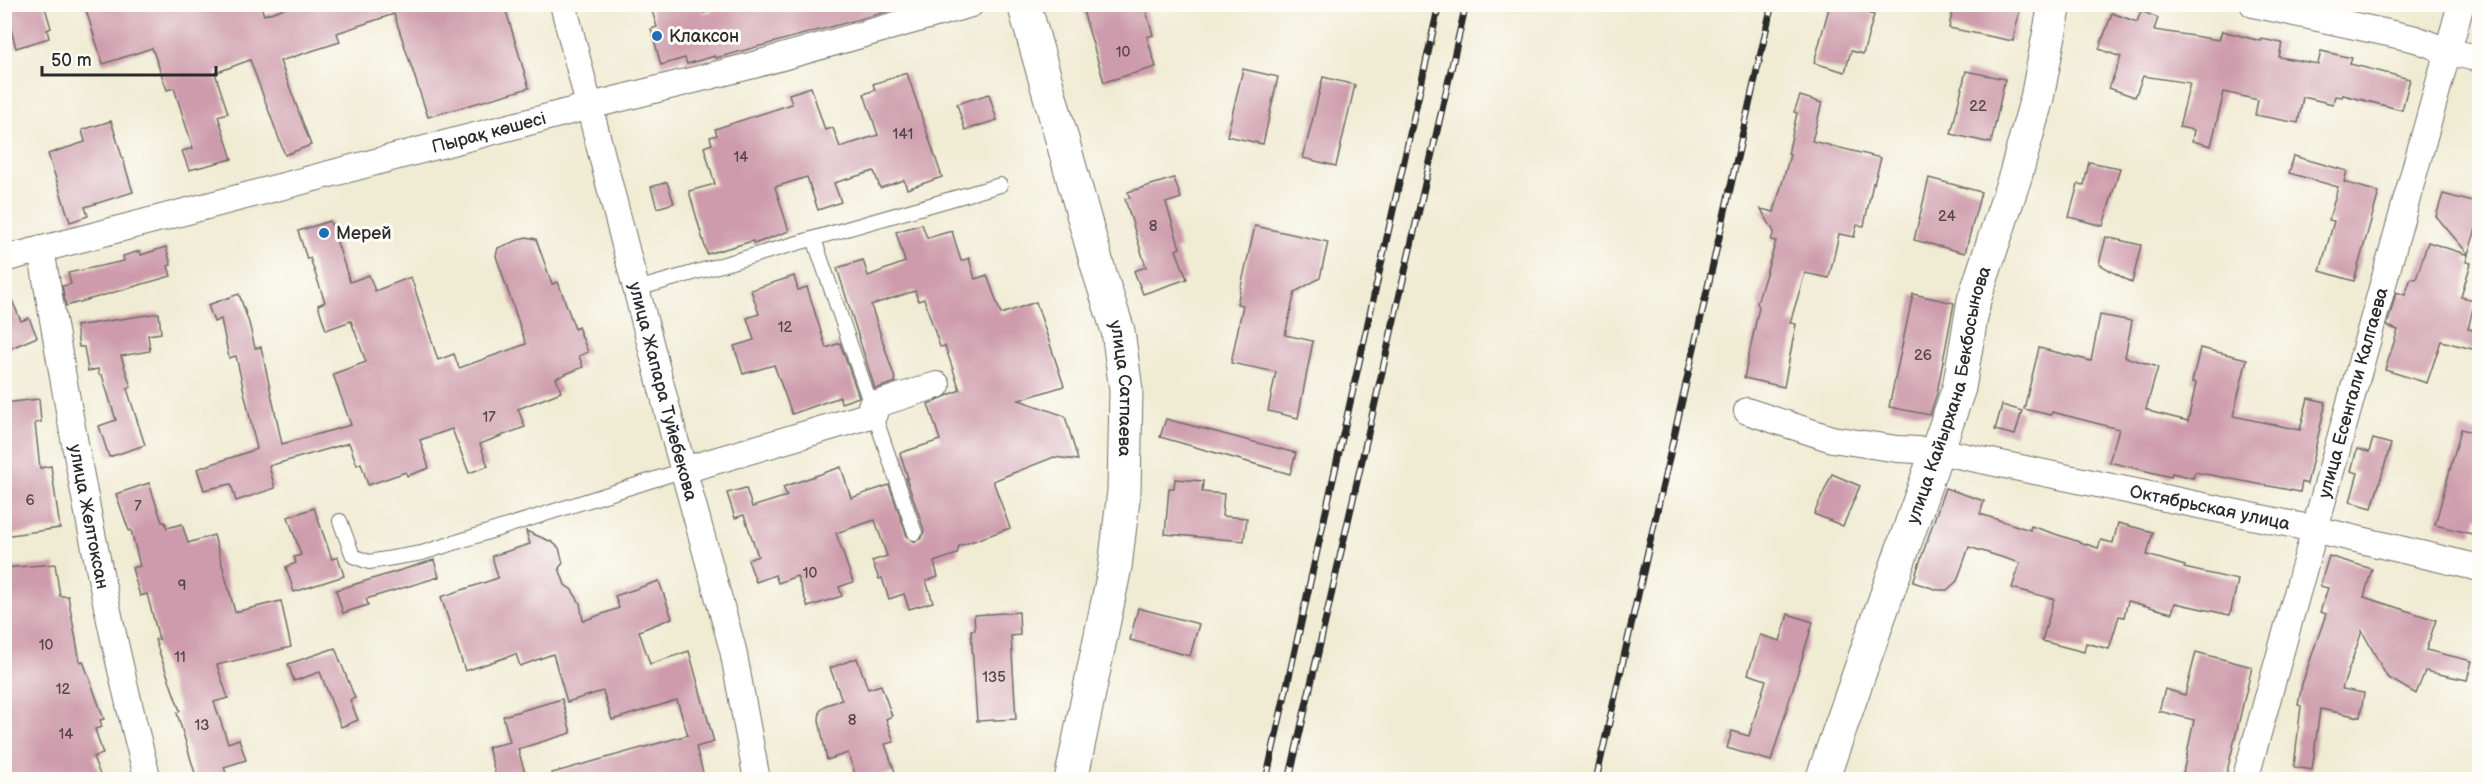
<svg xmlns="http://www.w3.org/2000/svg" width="2484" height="784" viewBox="0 0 2484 784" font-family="'Balsamiq Sans',sans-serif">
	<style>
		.building { fill: #cd9bac }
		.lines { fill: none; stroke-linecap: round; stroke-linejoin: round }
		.service-casing { stroke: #706e66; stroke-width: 16 }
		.minor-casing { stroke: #706e66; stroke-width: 28 }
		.tertiary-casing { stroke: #706e66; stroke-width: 35 }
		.service { stroke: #fff; stroke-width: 14 }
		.minor { stroke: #fff; stroke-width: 26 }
		.tertiary { stroke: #fff; stroke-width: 33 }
		.rail-casing { stroke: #2b2b2b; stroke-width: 7 }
		.rail { stroke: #fdfcf7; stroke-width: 4.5; stroke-dasharray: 14; stroke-linecap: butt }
		.poi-dot { fill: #1f6fb2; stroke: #fdfcf7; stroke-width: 2 }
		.labels { text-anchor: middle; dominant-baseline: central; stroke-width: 6; stroke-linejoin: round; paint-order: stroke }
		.number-label { font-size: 15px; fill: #54474b }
		.poi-label { font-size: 18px; fill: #2b2b2b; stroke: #fdfcf7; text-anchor: start }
		.street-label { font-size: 18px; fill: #2b2b2b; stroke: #fdfcf7 }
	</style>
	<rect width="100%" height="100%" fill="#fdfcf7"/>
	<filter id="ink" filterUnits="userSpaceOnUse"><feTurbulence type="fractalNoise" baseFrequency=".0167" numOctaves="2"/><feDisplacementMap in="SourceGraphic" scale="12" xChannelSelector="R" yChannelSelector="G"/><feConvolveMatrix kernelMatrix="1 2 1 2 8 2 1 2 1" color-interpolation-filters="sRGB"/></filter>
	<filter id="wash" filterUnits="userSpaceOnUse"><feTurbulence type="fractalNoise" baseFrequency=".008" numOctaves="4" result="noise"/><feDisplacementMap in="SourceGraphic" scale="24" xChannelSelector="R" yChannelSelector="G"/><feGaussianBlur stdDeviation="1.35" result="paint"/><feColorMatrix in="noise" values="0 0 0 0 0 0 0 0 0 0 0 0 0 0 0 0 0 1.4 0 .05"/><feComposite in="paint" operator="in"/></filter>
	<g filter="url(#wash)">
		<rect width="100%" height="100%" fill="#f0ebd3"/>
		<g id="blocks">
			<g class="building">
				<path d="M4,4H44L51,28L47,30L49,38L16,48Z"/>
				<path d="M84,4H260L264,15L297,4H504L529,88L428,117L394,14L337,33L340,42L280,61L311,145L285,155L250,60L215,73L228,113L218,116L232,159L189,170L182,151L193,148L174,88L167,90L152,48L103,64Z"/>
				<path d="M650,4H701L704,13L734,4H904V7L716,58L715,56L687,64L685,58L661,65L651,29L657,27Z"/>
				<path d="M1081,4H1144L1153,35L1147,37L1156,67L1104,82Z"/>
				<path d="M1830,4L1874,15L1863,54L1851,51L1845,72L1814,63Z"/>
				<path d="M1954,4H2021L2013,41L1949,28Z"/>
				<path d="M2141,11L2158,18L2154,30L2219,40L2222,31L2261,41L2262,39L2282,43L2279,57L2318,64L2321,51L2352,58L2350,64L2410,79L2402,110L2343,95L2342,97L2335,96L2333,104L2303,97L2298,123L2255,115L2258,100L2224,92L2211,146L2192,141L2194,130L2179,127L2190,83L2143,76L2135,97L2109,88L2121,57L2099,49L2112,13L2137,22Z"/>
				<path d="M1243,69L1278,77L1263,144L1227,136Z"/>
				<path d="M1966,71L2005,79L1991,143L1951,134Z"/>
				<path d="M907,73L942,177L907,189L904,180L880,188L874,171L834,183L841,202L818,210L807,177L775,187L789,231L754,244L753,241L707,254L689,191L715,184L704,147L712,144L710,137L717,135L715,129L792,104L789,94L811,87L825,130L833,128L840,147L878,135L864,94L875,90L873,84Z"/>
				<path d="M1323,77L1355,85L1336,166L1303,158Z"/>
				<path d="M989,94L997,120L965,130L957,104Z"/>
				<path d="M1800,96L1822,103L1812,141L1881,158L1874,184L1873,183L1864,226L1857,225L1854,237L1839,234L1829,278L1805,273L1790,323L1796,324L1784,387L1744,378L1759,307L1757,303L1776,241L1771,240L1774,232L1761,209L1774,212L1790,155L1788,154L1797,113L1794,112Z"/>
				<path d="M111,121L133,192L85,207L88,216L70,222L48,154L85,142L82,130Z"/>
				<path d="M2294,156L2347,171L2344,182L2379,192L2354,281L2320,271L2334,221L2329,220L2338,187L2289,173Z"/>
				<path d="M2089,162L2120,168L2103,226L2069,217L2078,184L2084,185Z"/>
				<path d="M1174,178L1181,198L1166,203L1180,248L1176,250L1187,279L1143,294L1134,271L1146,267L1125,199L1130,198L1128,192Z"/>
				<path d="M1929,178L1981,192L1965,253L1914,240Z"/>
				<path d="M667,182L674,203L657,208L651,187Z"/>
				<path d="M2443,194L2480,204V217L2468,254L2436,216Z"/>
				<path d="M330,221L350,282L369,275L375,291L411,277L438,360L454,354L459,368L526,344L496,256L498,248L526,237L536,239L552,284L558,282L575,329L578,327L588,352L579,356L583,367L556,378L561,392L518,409L525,427L480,444L488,466L469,473L452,429L420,440L429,468L407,476L406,472L368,485L361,463L357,465L349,443L269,466L275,488L236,501L231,484L204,490L197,469L257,449L236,356L229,358L221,319L214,322L208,305L239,294L249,323L255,348L261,347L282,444L351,425L333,374L366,362L351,321L326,330L318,305L325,302L310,258L307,259L298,231Z"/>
				<path d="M922,224L927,238L952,231L961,261L969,258L975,279L987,275L1001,314L1036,302L1064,386L1019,400L1065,416L1078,460L1054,457L993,481L1010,528L959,546L957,554L934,562L938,577L926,581L933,602L909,609L904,594L889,599L882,578L879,579L872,561L887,556L875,520L836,533L853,582L839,587L842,596L808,607L797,576L778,583L775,575L756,582L748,560L758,556L744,515L735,518L727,493L746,488L752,507L787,496L783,487L841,467L851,498L889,485L907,536L914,542L922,538L924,530L906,478H908L900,453L940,440L928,404L960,390L945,346L940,347L924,299L918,301L915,291L871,305L896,382L875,389L837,268L863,260L868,276L905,262L896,232Z"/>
				<path d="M1255,226L1328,242L1320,278L1295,292L1285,335L1313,341L1298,418L1268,411L1276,372L1231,363L1243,305L1237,304Z"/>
				<path d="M2106,237L2141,245L2132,283L2099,264Z"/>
				<path d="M2428,242L2468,255L2466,262L2471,263L2461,297L2475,300L2468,329L2480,332V351L2441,341L2427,383L2385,370L2398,330L2387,326L2396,292L2405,295L2411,278L2416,279Z"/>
				<path d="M166,247L171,265L168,266L171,276L66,306L62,286L71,284L68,273L124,261L123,256L140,251L141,255Z"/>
				<path d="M794,276L798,290L807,287L826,348L840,343L859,397L841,403L840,397L792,414L774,365L743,374L734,346L754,340L747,318L759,314L751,290Z"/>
				<path d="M4,282L21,321L29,318L37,337L4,351Z"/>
				<path d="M1913,294L1954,303L1937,393L1930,415L1889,407Z"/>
				<path d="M159,313L161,333L148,335L150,351L121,356L131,387L127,389L145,445L109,457L99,426L116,420L102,375H99L98,369L88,371L84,347H79L76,326Z"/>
				<path d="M2100,315L2132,321L2125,357L2158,367L2146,409L2152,412L2188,421L2196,383L2192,382L2200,348L2247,359L2233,416L2300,430L2308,398L2326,402L2307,484L2302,482L2300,492L2195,472L2193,478L2172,473L2171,477L2109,462L2119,429L2052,412L2051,415L2024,409L2039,348L2091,361Z"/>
				<path d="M39,399L41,422L35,423L40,468L51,466L60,528L4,536V403Z"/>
				<path d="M2002,405L2022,411L2015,435L1995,430Z"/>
				<path d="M1166,419L1296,453L1290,474L1160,437Z"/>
				<path d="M2461,429L2480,434V517L2477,516L2472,534L2435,525Z"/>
				<path d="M2373,439L2391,444L2372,508L2350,502L2358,473L2351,471L2357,449L2369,452Z"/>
				<path d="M1832,474L1860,486L1843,526L1814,514Z"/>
				<path d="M1175,479L1203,481L1202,492L1224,494L1222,516L1247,518L1244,541L1165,534L1169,488H1174Z"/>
				<path d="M149,483L162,522H165L167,528L182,524L188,543L214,535L235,612L281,601L291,647L217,665L228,698L214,702L228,743L239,739L246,760L224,767L228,780H197L177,713L180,711L155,640L159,639L147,594L140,596L132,568L140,566L131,530L129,531L116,494Z"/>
				<path d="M1945,488L1984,501L1980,514L2030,530L2031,526L2098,548L2101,540L2113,543L2118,523L2153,532L2147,555L2185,566L2184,568L2238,580L2230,615L2175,603L2172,613L2128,601L2124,617L2119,616L2109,649L2086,643L2084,652L2042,641L2054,599L2012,588L2020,563L1969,547L1957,581L1947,590H1938L1913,582Z"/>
				<path d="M314,508L332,559L338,557L344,576L294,592L286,567L296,563L294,557L301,555L288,517Z"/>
				<path d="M526,531L552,542L559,548L563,563L559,568L565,585L572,590L580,603L583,621L619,608L615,596L659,581L672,618L639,631L650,664L689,651L714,742L696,747L705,780H553L552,773L688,735L677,700L612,720L603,691L567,702L553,654L520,666L516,654L465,671L441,597L498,578L492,556L530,544Z"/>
				<path d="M2329,556L2372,569L2364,597L2436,620L2426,650L2472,661L2467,680L2425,671L2416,694L2387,677L2362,631L2342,689L2364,693L2360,717L2320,709L2312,770L2294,767L2301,706L2298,705L2302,684L2326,614L2320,612L2328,588L2320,586Z"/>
				<path d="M434,560L439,577L366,599L368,605L343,613L336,590Z"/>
				<path d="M55,564L60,596H68L80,662L83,661L104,719L100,720L102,727L95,729L103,754L93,757L102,780H4V568Z"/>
				<path d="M1138,608L1199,624L1190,656L1130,640Z"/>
				<path d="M1019,612L1020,635L1011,636L1016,719L977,721L971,630H975L974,615Z"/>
				<path d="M1788,614L1813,622L1771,761L1727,748L1732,731L1749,736L1766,680L1748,674L1760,635L1780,641Z"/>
				<path d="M335,648L355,698L350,700L358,720L341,727L320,672L294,681L288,664Z"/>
				<path d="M2196,652L2252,667L2225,780L2183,773L2194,720L2159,711L2165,689L2185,695Z"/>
				<path d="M857,658L868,689L881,685L892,716L886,719L894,742L885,744L895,772L872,780H857L848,753L827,760L819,720L820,711L826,705L842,700L830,668Z"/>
				<path d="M562,699L571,733L518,749L527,780H497L488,747L510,742L503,716Z"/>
			</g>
		</g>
	</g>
	<g filter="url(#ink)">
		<use href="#blocks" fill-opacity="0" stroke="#706e66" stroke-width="1.5"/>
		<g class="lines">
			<g class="service-casing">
				<g id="service">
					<path d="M814,239L915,533"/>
					<path d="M637,289L1000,185"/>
					<path d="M340,521L353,556L369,562L422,553L684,470"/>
				</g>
			</g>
			<g class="minor-casing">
				<g id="minor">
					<path id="s1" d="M563,4L673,432L733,650L757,780"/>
					<path d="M2253,4L2416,39L2447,51L2480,59"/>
					<path id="s2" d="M41,249C71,427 102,605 148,780"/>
					<path id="s3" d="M4,259L590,106L750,66L971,4"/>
					<path d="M871,406L937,385"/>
					<path id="s4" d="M1747,411L1832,439L1897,449L1938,451L2314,529L2480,568"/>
					<path d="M684,470L874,414"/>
					<path id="s5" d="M2245,780L2461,4"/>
				</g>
			</g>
			<g class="tertiary-casing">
				<g id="tertiary">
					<path id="s6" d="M1024,4L1099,271L1118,331L1126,390L1124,491L1115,567L1071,780"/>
					<path id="s7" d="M1822,780L1959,388L1974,300L2015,177L2037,98L2055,4"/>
				</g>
			</g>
			<use href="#service" class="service"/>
			<use href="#minor" class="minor"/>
			<use href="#tertiary" class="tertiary"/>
			<g class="rail-casing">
				<g id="rail">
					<path d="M1266,780L1439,4"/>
					<path d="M1289,780L1466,4"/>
					<path d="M1596,780L1772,4"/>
				</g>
			</g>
			<use href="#rail" class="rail"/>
		</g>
	</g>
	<g class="poi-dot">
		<circle cx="657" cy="36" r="6"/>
		<circle cx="324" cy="233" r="6"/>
	</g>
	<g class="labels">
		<g class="number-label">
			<text x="1123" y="52">10</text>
			<text x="1978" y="106">22</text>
			<text x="903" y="134">141</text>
			<text x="741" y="157">14</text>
			<text x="1947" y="216">24</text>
			<text x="1153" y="226">8</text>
			<text x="785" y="327">12</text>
			<text x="1923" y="355">26</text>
			<text x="489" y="417">17</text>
			<text x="30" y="500">6</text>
			<text x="138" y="506">7</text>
			<text x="810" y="573">10</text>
			<text x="182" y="585">9</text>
			<text x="46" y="645">10</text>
			<text x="180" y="657">11</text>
			<text x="994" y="677">135</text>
			<text x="63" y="689">12</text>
			<text x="852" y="720">8</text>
			<text x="202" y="725">13</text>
			<text x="66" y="734">14</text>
		</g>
		<g class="poi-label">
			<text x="669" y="36">Клаксон</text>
			<text x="336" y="233">Мерей</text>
		</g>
		<g class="street-label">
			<text stroke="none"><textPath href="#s3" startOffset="501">Пырақ көшесі</textPath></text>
			<text stroke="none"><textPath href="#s6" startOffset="398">улица Сатпаева</textPath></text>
			<text stroke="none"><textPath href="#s1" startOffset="400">улица Жапара Туйебекова</textPath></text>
			<text stroke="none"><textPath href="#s5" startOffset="402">улица Есенгали Калгаева</textPath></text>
			<text stroke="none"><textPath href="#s7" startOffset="406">улица Кайырхана Бекбосынова</textPath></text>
			<text stroke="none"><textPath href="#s4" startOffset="474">Октябрьская улица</textPath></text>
			<text stroke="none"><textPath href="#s2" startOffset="272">улица Желтоксан</textPath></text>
		</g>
	</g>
	<rect width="2484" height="784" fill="none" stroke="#fdfcf7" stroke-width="24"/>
	<path d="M42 66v9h174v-9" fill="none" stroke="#2b2b2b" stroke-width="3"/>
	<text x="51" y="66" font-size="18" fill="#2b2b2b" stroke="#fdfcf7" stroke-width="4.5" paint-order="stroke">50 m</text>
</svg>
